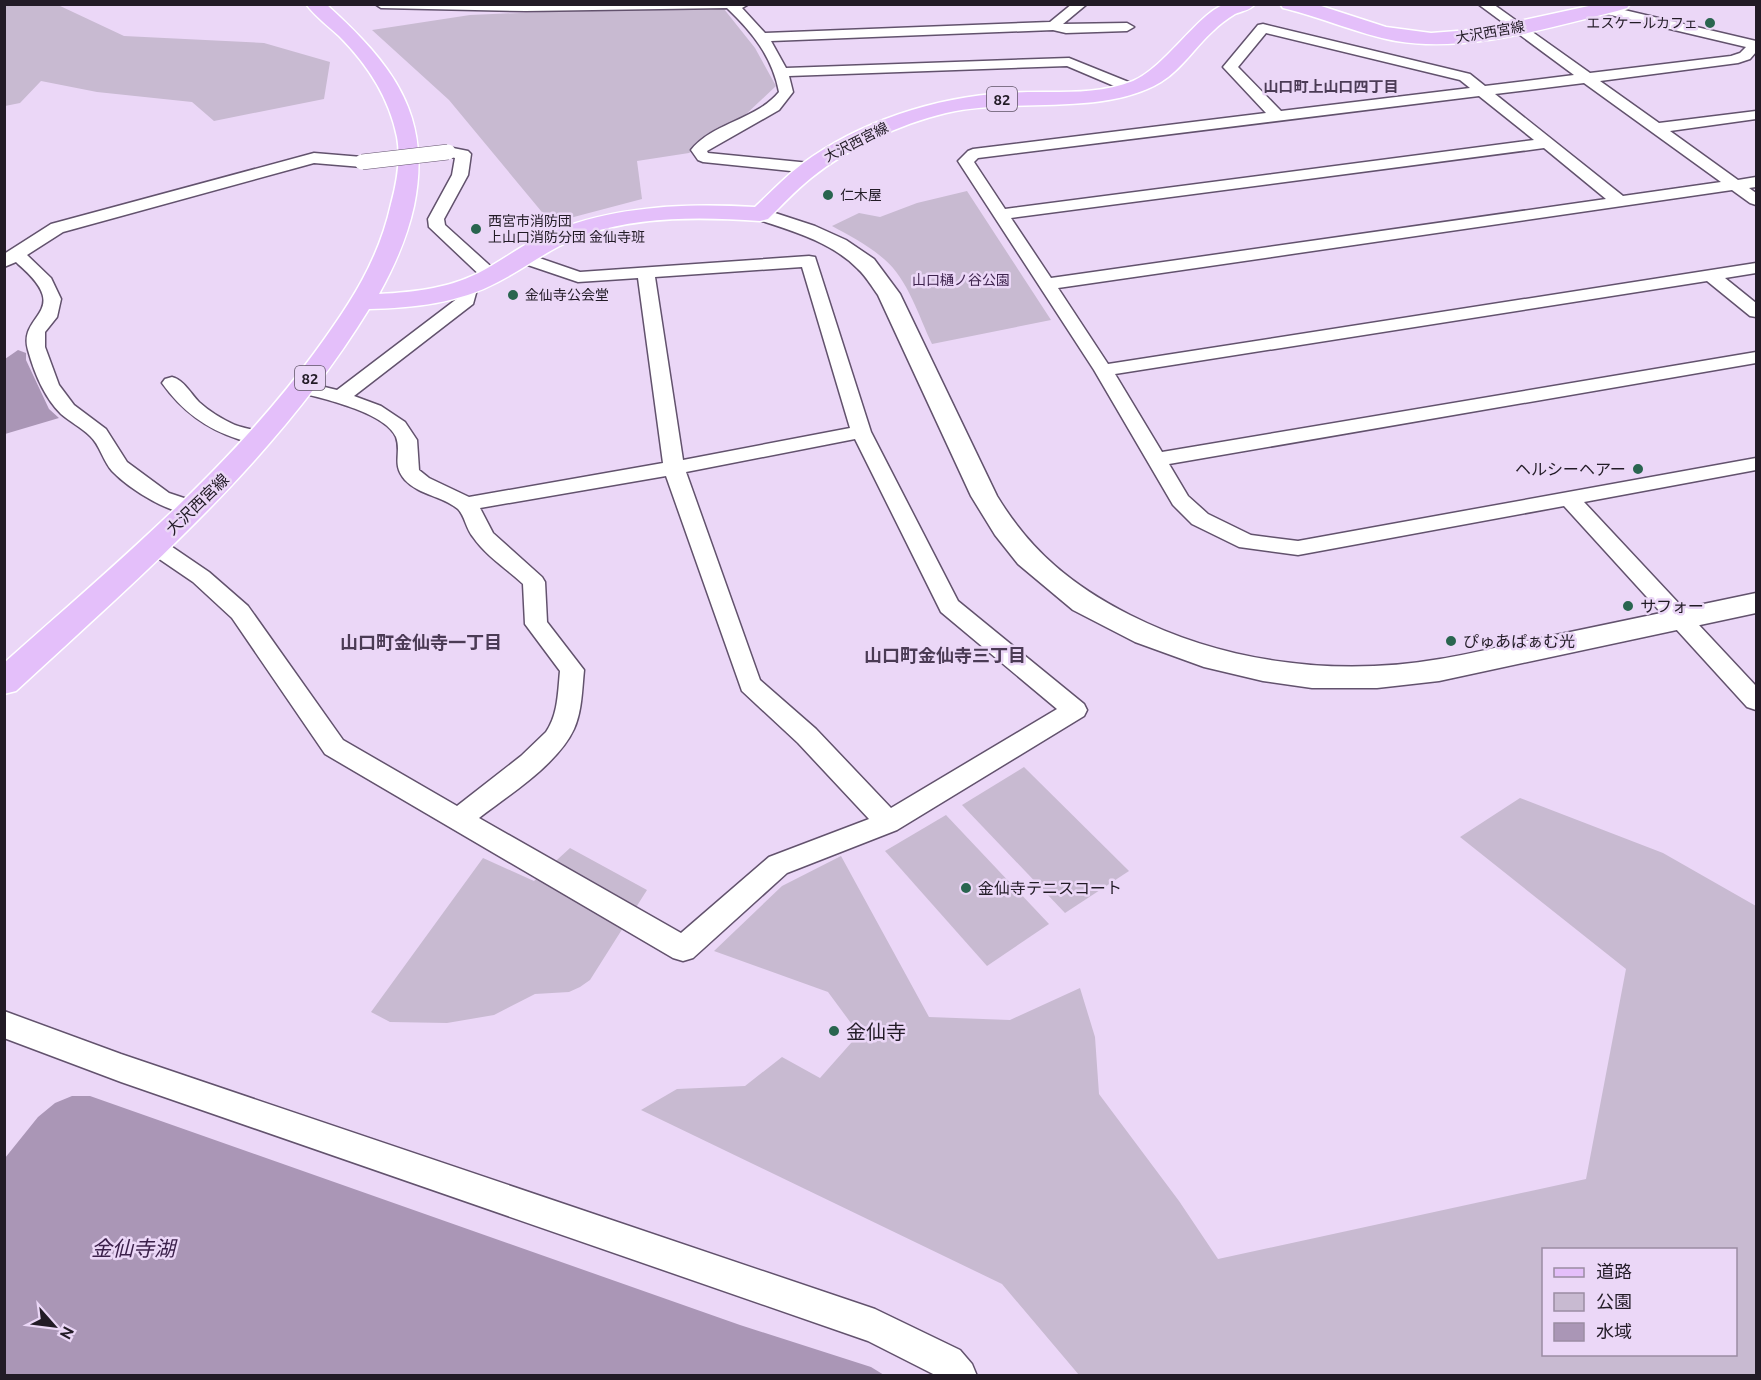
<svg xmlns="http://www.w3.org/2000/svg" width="1761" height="1380" viewBox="0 0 1761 1380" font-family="Ubuntu,'Noto Sans JP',sans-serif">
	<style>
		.green { fill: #c8bad1; fill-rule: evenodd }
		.water { fill: #aa96b6 }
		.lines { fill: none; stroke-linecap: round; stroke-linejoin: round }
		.minor-casing { stroke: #62526d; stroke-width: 3 }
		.tertiary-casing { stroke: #62526d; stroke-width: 3 }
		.primary-casing { stroke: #fff; stroke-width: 3 }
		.minor { fill: #fff; fill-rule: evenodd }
		.tertiary { fill: #fff; fill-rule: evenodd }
		.primary { fill: #e4bffa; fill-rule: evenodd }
		.minor-bridge-casing { stroke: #62526d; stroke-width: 16; stroke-linecap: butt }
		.minor-bridge { stroke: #fff; stroke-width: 15 }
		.poi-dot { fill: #29654f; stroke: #ebd7f7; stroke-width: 2 }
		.labels { text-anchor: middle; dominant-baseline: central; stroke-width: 5; stroke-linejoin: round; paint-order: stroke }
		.far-poi-label { font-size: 14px; fill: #221b26; stroke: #ebd7f7; text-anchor: start }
		.far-street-label { font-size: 14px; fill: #221b26; stroke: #ebd7f7 }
		.far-park-label { font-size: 14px; fill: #3f244f; stroke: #ebd7f7 }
		.far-neighbourhood-label { font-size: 15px; font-weight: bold; fill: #4b3b55; stroke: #ebd7f7 }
		.shield { fill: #ebd7f7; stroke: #5e5365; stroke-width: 1.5 }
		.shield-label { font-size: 15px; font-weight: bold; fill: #221b26 }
		.poi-label { font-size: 16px; fill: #221b26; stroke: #ebd7f7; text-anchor: start }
		.street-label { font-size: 16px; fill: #221b26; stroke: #ebd7f7 }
		.neighbourhood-label { font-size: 18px; font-weight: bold; fill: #4b3b55; stroke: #ebd7f7 }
		.near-poi-label { font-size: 20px; fill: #221b26; stroke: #ebd7f7; text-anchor: start }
		.near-water-label { font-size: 21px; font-style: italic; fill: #3b204a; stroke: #ebd7f7 }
	</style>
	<rect width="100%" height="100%" fill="#ebd7f7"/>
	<g class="green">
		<path d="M5,4L58,5L124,36L264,43L330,62L324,99L214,121L192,102L97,92L41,81L20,103L5,106Z"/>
		<path d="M708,5L724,9L755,48L776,86L742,118L689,153L637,161L642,199L551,223L449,100L372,30L470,15Z"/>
		<path d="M967,191L1051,320L932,344C919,317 908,279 884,259C868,245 850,236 832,226L859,213L880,217L917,203Z"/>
		<path d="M1024,767L1129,871L1065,913L962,805Z"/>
		<path d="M1520,798L1663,853L1756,906V1375H1079L1002,1284L641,1110L677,1089L745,1086L782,1057L820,1078L859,1034L828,992L714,951L782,886L841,856L929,1017L1010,1020L1080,988L1095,1037L1099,1094L1179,1201L1218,1259L1586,1179L1626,969L1460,837ZM1544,1250H1736V1354H1544Z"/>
		<path d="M946,815L1049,924L987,966L885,851Z"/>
		<path d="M570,848L647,890L590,980L580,987L569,992L535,994L494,1015L447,1023L390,1022L371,1012L483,858L534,881Z"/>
	</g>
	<g class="water">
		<path d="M18,350L26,353V360L49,409L59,418L5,434V359Z"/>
		<path d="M72,1096H90L740,1325L871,1367L884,1375H5V1158L38,1117L55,1103Z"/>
	</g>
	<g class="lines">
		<g class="minor-casing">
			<g id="minor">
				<path d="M375,4H749L742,8L765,33L1050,22L1072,4H1087L1063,24L1127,23L1134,27L1127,31L1066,33L1053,30L771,41L786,68L1069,58L1136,85L1138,88L1136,91H1126L1067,66L789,76L793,92L779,110L707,151L708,153L810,163L816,165L818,168L816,171L810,173L703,162L698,160L691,150C712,123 756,120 779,92C772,56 752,32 727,8L526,11L381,8Z"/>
				<path d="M1478,4H1493L1590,73L1731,56L1740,53L1746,47L1598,12L1596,9L1598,6L1603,5L1756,41V52L1750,59L1738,63L1600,81L1659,123L1756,111V119L1670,131L1738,180L1756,177V187L1749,188L1756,193V205L1750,203L1732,190L1058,288L1108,364L1756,263V273L1725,278L1756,303V317L1750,316L1707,281L1115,374L1162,452L1756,352V363L1169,464L1188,496L1208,514L1251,535L1298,541L1756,458V470L1584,502L1756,686V710L1747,707L1564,506L1298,555L1239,547L1192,524L1173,505L1094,370L958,161L968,151L973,149L1266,113L1223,67L1258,25L1263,24L1470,74L1485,86L1574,75ZM1266,33L1460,80L1470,88L1281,111L1238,67ZM1584,83L1721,182L1623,196L1495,94ZM1479,96L1534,140L1005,209L974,162L978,158ZM1544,148L1606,199L1051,278L1011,218Z"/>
				<path d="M448,147L468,151L471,154L468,175L444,219L445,225L497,272L500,276L497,280H485L429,227L428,219L452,175L455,158L443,155L440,152Z"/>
				<path d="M314,153L362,157L370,162L362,167L314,163L63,232L27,255L51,278L61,299L57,317L45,332V347L59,385L74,405L106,429L127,462L169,493L199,503L203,508L199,513C175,519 128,488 112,471C103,461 100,445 90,436C81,427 70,422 61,414C44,397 34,372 28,350C17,313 75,313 18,264L16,262L4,267V254L51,224Z"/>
				<path d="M522,252L580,272L809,256L815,257L871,432L958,601L1084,704L1087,710L1084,716L897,830L787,873L693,958L683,961L673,958L325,754L232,618L193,582L146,550L143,545L146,540L154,538L162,540L209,572L248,606L343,740L457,806L521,756L546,732C558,715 558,692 560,671L525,624L523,584C507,569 486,556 473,537C466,529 465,516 458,509C442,496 419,495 405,480C391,464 402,453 396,437C385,412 321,398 297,392L294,388L297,384L304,382L337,390L458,298L463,282H475L478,286L473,304L354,396L381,406L405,422L417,440L419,470L429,478L469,497L663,463L638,278L578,282L516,261L513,257L516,253ZM802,267L850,428L683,460L655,277ZM855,439L941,612L1057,709L891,808L816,729L760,680L686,472ZM666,476L742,691L798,743L869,819L769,857L681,933L479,818C509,795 558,764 574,729C582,711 582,690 584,670L547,622L545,582L542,577L493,533L480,508Z"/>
				<path d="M172,377C184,380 191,394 199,402C210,412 222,419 235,425C245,429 263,430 269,439L266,443C256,446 248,442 238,439C206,429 182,411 162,383L165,379Z"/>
				<path d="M4,1011L121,1054L875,1309L960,1350L972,1364L977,1376H937L868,1341L121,1082L4,1038Z"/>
			</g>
		</g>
		<g class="tertiary-casing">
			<path id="tertiary" d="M760,208L815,226L846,240L874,259L900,294L997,496C1031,552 1073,586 1130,615C1225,663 1336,677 1440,659C1477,653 1514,643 1551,636C1620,622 1688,607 1756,593V613L1439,681L1377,688H1312L1263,681L1204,667L1135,642L1073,610L1018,564L995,535L971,496L878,295C872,287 866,276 858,269C831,241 789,230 753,218L750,214L753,210Z"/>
		</g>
		<g class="primary-casing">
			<g id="primary">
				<path d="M306,4H326C391,63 433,114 414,206C407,238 395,265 379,294C416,292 452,288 484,270C506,258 525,243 548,233C614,206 684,203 755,207C770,193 785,177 802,164C859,122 935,97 1006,93C1047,90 1093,97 1133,81C1166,67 1202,8 1227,4C1236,3 1246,4 1255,4C1250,11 1241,11 1235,14C1227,19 1220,24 1213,31C1195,47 1182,69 1161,82C1103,117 1013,97 946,113C900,124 848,148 811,178C796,190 782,205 768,219L760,221C702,217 643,216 587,234C554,245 529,266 498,282C459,303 414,308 369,309C277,459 144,573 16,691L4,694V663C114,565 228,471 315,352C350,304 378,262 391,204C397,182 401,159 397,137C389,97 367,64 339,36C328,26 315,16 306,4Z"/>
				<path d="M1280,4H1315L1386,27L1431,33L1483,29L1598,4H1630L1627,8L1617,11C1547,28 1469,53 1396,41C1358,34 1321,17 1283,8Z"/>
			</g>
		</g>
		<use href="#minor" class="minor"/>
		<use href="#tertiary" class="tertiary"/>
		<use href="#primary" class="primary"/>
		<g class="minor-bridge-casing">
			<path id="minor-bridge" d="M362,162L448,152"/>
		</g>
		<use href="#minor-bridge" class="minor-bridge"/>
	</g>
	<g class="poi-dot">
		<circle cx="1710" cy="23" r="6"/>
		<circle cx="828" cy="195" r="6"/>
		<circle cx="476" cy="229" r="6"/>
		<circle cx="513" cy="295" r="6"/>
		<circle cx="1638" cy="469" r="6"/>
		<circle cx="1628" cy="606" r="6"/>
		<circle cx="1451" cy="641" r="6"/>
		<circle cx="966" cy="888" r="6"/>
		<circle cx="834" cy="1031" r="6"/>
	</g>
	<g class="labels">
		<g class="far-poi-label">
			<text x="1698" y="23" text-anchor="end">エスケールカフェ</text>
			<text x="840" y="195">仁木屋</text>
			<text x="488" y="221">西宮市消防団<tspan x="488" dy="16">上山口消防分団 金仙寺班</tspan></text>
			<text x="525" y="295">金仙寺公会堂</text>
		</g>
		<g class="far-street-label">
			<text transform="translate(1490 32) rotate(-10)">大沢西宮線</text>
			<text transform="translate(856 142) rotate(-27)">大沢西宮線</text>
		</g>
		<g class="far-park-label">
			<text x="961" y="280">山口樋ノ谷公園</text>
		</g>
		<g class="far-neighbourhood-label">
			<text x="1331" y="86">山口町上山口四丁目</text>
		</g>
		<g class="shield">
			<rect x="987" y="87" width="30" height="24" rx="4.5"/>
			<rect x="295" y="366" width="30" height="24" rx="4.5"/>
		</g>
		<g class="shield-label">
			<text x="1002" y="99">82</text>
			<text x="310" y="378">82</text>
		</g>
		<g class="poi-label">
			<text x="1626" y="469" text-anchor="end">ヘルシーヘアー</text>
			<text x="1640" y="606">サフォー</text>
			<text x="1463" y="641">ぴゅあぱぁむ光</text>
			<text x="978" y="888">金仙寺テニスコート</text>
		</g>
		<g class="street-label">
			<text transform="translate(197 504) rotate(-44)">大沢西宮線</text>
		</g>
		<g class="neighbourhood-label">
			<text x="421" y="642">山口町金仙寺一丁目</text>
			<text x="945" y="655">山口町金仙寺三丁目</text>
		</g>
		<g class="near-poi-label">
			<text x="846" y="1031">金仙寺</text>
		</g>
		<g class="near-water-label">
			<text x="133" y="1248">金仙寺湖</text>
		</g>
	</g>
	<rect width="1761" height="1380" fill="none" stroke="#221b26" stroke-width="12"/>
	<rect x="1542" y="1248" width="195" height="108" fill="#ebd7f7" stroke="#9b8ca3" stroke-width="1.5"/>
	<rect x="1554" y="1268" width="30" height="9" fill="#e4bffa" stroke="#9b8ca3" stroke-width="1.5"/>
	<text x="1596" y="1278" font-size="18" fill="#221b26">道路</text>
	<rect x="1554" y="1293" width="30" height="18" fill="#c8bad1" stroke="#9b8ca3" stroke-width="1.5"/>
	<text x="1596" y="1308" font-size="18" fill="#221b26">公園</text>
	<rect x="1554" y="1323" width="30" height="18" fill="#aa96b6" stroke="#9b8ca3" stroke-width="1.5"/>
	<text x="1596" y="1338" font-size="18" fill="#221b26">水域</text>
	<g transform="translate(54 1326) rotate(118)" stroke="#ebd7f7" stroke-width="4.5" paint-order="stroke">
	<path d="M0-4.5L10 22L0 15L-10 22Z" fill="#221b26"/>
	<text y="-9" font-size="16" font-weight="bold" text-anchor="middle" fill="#221b26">N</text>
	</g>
</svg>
